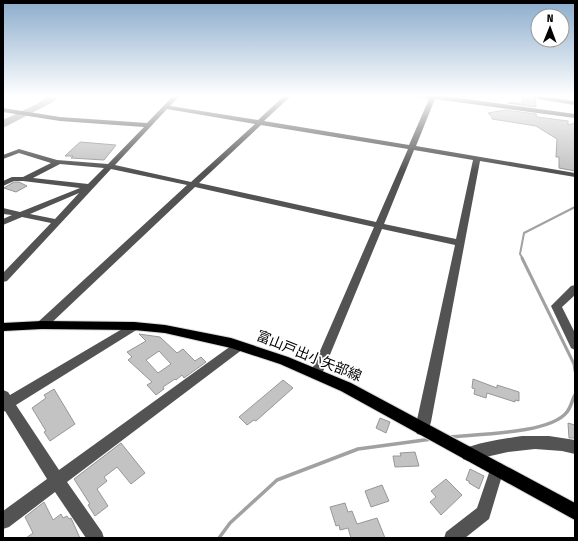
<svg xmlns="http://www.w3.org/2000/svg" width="578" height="541" viewBox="0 0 578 541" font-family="'Fira Sans Condensed','Noto Sans JP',sans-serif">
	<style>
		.water { fill: #a1a1a1 }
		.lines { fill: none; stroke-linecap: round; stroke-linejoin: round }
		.stream-far2 { stroke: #a1a1a1; stroke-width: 2 }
		.stream-far1 { stroke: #a1a1a1; stroke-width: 3 }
		.stream { stroke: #a1a1a1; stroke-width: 3.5 }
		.building { fill: #c3c3c3; stroke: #979797; fill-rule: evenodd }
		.major-casing { stroke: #dbdbdb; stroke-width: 2 }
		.minor { fill: #535353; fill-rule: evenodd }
		.major { fill: #000; fill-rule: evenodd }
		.labels { text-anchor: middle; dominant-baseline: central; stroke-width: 3.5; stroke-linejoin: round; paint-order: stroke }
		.near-street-label { font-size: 14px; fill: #000; stroke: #fff }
	</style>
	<rect width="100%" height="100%" fill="#fff"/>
	<path class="water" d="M49,95H61L53,102L3,128V120L37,104Z"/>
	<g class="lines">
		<path class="stream-far2" d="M523,259L520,254L524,233L575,207"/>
		<path class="stream-far1" d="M522,258L574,364L575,371"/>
		<g class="stream">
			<path d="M449,437C477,434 550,434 567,412C571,407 572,400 575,395"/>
			<path d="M219,538L230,523L277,480L358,449L432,439"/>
		</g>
	</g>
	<g class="building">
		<path d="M523,95H535L536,107L508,103V102L522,104Z"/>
		<path d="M505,110L536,114L537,117L568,121V125L575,123V171L559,168V157H556L557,139L536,126L492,119V117L488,113Z"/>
		<path d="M80,142L116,145L104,160L71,158L73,156H65Z"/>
		<path d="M14,182H19L27,186L16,192L4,188Z"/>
		<path d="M139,334L160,337L177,353L183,349L195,361L201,357L206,362L184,378L182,375L176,380L175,379L163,387L164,389L156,395L147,385L152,382L128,360L132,357L127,352L146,341ZM159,351L171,364L158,373L146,360Z"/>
		<path d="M473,379L497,388V385L519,392V401L515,400V402L487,393L486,398L474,394L475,389L472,388Z"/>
		<path d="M283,380L293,388L256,421L254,420L247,425L239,417Z"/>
		<path d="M54,389L75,424L50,441L44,432L46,431L32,408L46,398L44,395Z"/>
		<path d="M380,418L390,422L386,433L376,428Z"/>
		<path d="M568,423L575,425V438H569Z"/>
		<path d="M121,443L145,473L131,484L117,467L104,477L107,481L97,489L108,506L95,516L88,505L90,504L74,479Z"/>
		<path d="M415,452L419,466L395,467L393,456H401L400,453Z"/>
		<path d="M470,469L484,476L479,489L469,483V481L466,480Z"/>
		<path d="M446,479L462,495L441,515L430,502L436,497L431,491Z"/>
		<path d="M382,485L389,501L371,507L365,491Z"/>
		<path d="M44,502L53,520L61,514L63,518L67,516L69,519L71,518L80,538H26L33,533L25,517Z"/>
		<path d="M345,503L348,512L352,511L357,524L377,518L385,538H351L348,528L340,530L339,525L336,526L330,507Z"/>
	</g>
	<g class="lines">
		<g class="major-casing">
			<path id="major" d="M42,321L134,322L165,325L231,338L288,357L351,383L575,503V520L341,391L280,364L231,348L165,333L134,330L42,329L3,331V323Z"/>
		</g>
		<g class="minor">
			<path d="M174,95H180L170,106L258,120L285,95H292L264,121L409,145L429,99L412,95H437L575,114V118L435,99L416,146L575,173V177L480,161L431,422L427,434L422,435L417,434L415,429L455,245L382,229L322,374L320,378L316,379L312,378L310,374L374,227L195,187L46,328L42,329L38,328L36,325L38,322L187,185L111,169L7,281L3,282V273L51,223L22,217L3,225V219L12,215L3,214V208L20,212L80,188L23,181H14L3,186V181L12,177H23L51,163L19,153L3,159V155L19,149L57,160L108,164L144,127L60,121L3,112V108L60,117L147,123ZM167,109L255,124L191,182L115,165ZM261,125L408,149L376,222L199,183ZM414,150L473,160L456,239L384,224ZM60,164L104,168L88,184L33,178ZM79,193L55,219L30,214Z"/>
			<path d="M539,96L575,101V105L537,99V97Z"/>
			<path d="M575,285V295L562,307L575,333V350L571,348L551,306L571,286Z"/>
			<path d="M134,322L138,323L140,326L138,329L16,405L59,470L235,343L239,341L243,343L245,346L243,349L67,482L102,532L104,538H86L55,492L9,527L3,529V511L47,479L5,411L3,412V390L8,392L10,395Z"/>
			<path d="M522,436H549L575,440V454L562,451L535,449L508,452L468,461L463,459L461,454L463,449C481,442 502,439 522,436Z"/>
			<path d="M497,462L502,464L504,469L489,519L465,538H444L446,532L477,508L492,464Z"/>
		</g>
		<use href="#major" class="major"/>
	</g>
	<linearGradient id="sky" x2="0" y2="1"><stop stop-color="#8baccc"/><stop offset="0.56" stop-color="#fff"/><stop offset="1" stop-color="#fff" stop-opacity="0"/></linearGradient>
	<rect width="578" height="171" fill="url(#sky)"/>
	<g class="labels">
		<g class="near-street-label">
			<text transform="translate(309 356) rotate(22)">富山戸出小矢部線</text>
		</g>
	</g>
	<rect width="578" height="541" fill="none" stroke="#000000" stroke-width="8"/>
	<g transform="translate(550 28) rotate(1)"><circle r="19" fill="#ffffff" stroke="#999999"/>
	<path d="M0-3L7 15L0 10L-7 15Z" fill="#000000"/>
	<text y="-6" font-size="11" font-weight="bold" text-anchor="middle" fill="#000000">N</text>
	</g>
</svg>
